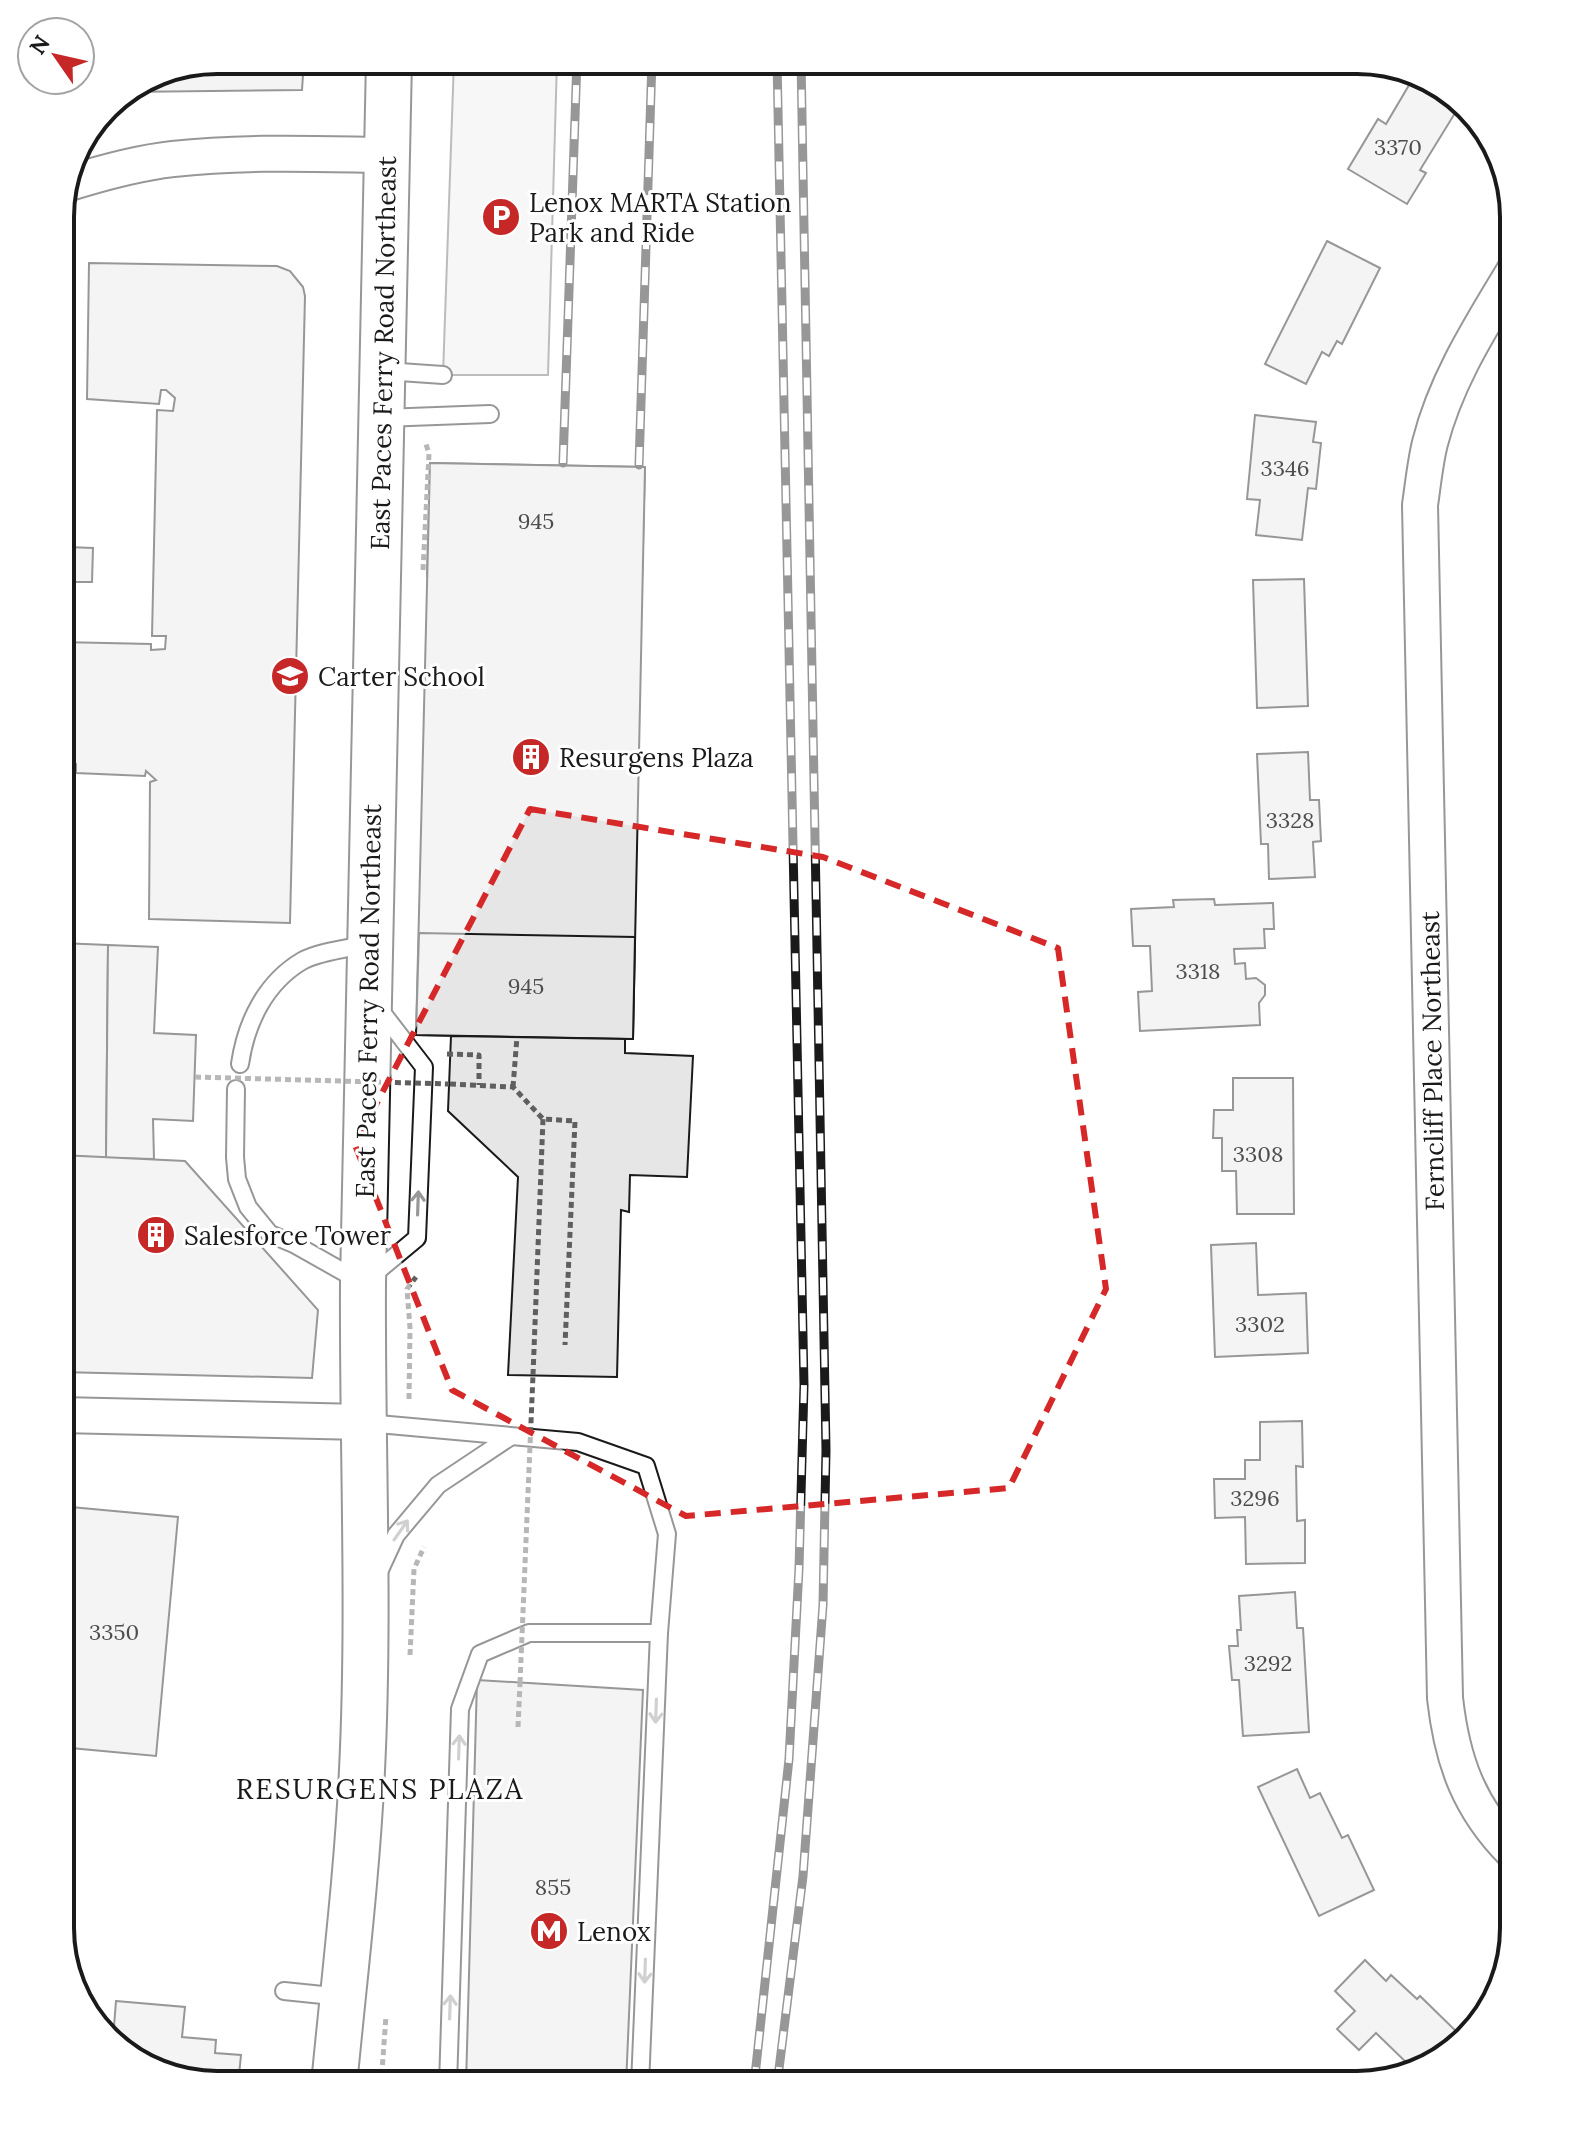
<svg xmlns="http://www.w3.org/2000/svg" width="1574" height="2145" viewBox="0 0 1574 2145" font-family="Lora,serif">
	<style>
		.built { fill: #ededed; stroke: #6a6a6a; stroke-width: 2 }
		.building { fill: #e6e6e6; stroke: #1a1a1a; stroke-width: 2 }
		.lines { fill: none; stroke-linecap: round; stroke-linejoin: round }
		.lane-casing { stroke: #1a1a1a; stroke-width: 20 }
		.street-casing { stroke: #1a1a1a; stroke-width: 38 }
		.secondary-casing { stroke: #1a1a1a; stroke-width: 48 }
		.path { stroke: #5f5f5f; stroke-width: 5; stroke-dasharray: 6 4; stroke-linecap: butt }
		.lane { stroke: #fff; stroke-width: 16 }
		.street { stroke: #fff; stroke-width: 34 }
		.secondary { stroke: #fff; stroke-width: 44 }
		.rail-casing { stroke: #1a1a1a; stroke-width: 9 }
		.rail { stroke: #fff; stroke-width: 6; stroke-dasharray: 18; stroke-linecap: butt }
		.path-bridge { stroke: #5f5f5f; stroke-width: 5; stroke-dasharray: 6 4; stroke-linecap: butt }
		.oneway { stroke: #989898 }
		.marked { fill: none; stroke: #d62828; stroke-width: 6; stroke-dasharray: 16 10; stroke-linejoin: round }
		.labels { text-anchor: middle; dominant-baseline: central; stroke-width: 6; stroke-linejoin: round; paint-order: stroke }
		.number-label { font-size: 22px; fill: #4d4d4d }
		.poi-label { font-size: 26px; fill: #1a1a1a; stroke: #fff; text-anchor: start }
		.street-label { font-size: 26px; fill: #1a1a1a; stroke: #fff }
		.neighbourhood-label { font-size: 28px; letter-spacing: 2px; fill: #1a1a1a; stroke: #fff }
		.rim { fill: none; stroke: #1a1a1a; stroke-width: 4 }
	</style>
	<rect width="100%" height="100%" fill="#fff"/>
	<path class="built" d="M454,60H557L548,375H443Z"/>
	<g class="building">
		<path d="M217,60H304L302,90L125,92L157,72Z"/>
		<path d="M1415,75L1436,81L1460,105L1420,170L1426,173L1407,204L1348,169L1378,119L1386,124Z"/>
		<path d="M1327,241L1380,268L1342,344L1337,341L1329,356L1322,352L1306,384L1265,364Z"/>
		<path d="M89,263L277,266L290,271L303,287L305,296L290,923L149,919L150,782L156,780L146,771L145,776L76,773V764H67L60,770V642L151,644V650L165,649L166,636H152L157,410L173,411L175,398L166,390H161L159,404L87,399Z"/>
		<path d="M1255,415L1316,422L1313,442L1321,443L1316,489L1308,488L1302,540L1256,535L1260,500L1247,499Z"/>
		<path d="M430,463L645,467L642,580L427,576Z"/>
		<path d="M430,463L645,467L633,1039L416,1035Z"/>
		<path d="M66,547L93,548L92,582H64Z"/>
		<path d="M1304,579L1308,706L1257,708L1253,580Z"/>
		<path d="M1308,752L1310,800H1319L1321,841L1313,842L1315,877L1269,879L1268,844H1261L1257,754Z"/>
		<path d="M60,782L61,786H73L69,915L60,914Z"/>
		<path d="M1214,899L1215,905L1273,903L1274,929H1264L1265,948L1234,949L1235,964L1245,963L1246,979L1256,978L1265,985V995L1259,1003L1260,1025L1140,1031L1138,992L1152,991L1150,946H1133L1131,909L1174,907L1173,900Z"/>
		<path d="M419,933L635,937L633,1039L416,1035Z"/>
		<path d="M60,943L108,945L106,1158L60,1155Z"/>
		<path d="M108,945L158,947L154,1033L196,1035L193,1121L153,1119L154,1159L106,1158Z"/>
		<path d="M451,1036L625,1039V1053L693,1056L687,1177L630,1175L629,1212L621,1210L617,1377L508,1375L518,1177L448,1111Z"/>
		<path d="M1233,1078H1293L1294,1214H1237L1236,1171H1222V1138H1213L1214,1110H1233Z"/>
		<path d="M60,1155L185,1161L318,1310L312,1378L60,1372Z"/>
		<path d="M1256,1243L1258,1295L1306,1293L1308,1353L1215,1357L1211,1245Z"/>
		<path d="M1302,1421L1303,1467L1296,1466L1297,1521L1305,1520V1563L1246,1564L1245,1517L1215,1518L1214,1479H1245V1460H1260V1422Z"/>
		<path d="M60,1506L178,1517L156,1756L60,1747Z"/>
		<path d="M1295,1592L1297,1628H1303L1309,1732L1243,1736L1239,1680H1232L1229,1646H1238L1237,1630H1241L1239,1596Z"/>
		<path d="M477,1680L643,1690L626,2085H466Z"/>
		<path d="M1297,1769L1310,1798L1320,1793L1342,1838L1348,1835L1374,1890L1319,1916L1258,1787Z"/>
		<path d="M1365,1960L1386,1981L1391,1975L1417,1999L1420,1996L1462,2037L1436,2064L1414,2070L1376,2033L1359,2050L1337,2029L1355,2011L1335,1991Z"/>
		<path d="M116,2001L185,2007L182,2037L216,2040L215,2053L241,2055L238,2085H207L138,2064L113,2039Z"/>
	</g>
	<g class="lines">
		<g class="lane-casing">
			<g id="lane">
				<path d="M385,371L443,375"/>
				<path d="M383,418L490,414"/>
				<path d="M240,1064C246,1023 265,983 302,961C317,952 350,948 368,944"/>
				<path d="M236,1089L235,1157L237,1179L248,1207L270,1234L294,1244L363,1283L417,1238L424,1067L377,1006"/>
				<path d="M367,1423L578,1442L646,1466L667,1534L659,1633L640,2085"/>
				<path d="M378,1574L396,1535L438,1485L510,1437"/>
				<path d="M284,1991L342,1997"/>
				<path d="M448,2085L460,1709L480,1654L529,1633H659"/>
			</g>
		</g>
		<g class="street-casing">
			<g id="street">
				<path d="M66,184C101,173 136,163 173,159C244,151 316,154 387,155"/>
				<path d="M60,1415L362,1422"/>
				<path d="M1514,1853C1469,1808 1452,1761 1445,1698L1420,505C1423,485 1425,463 1430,443C1446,380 1481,326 1514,271"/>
			</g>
		</g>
		<g class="secondary-casing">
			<path id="secondary" d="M334,2085C344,1980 357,1875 362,1770C370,1608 362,1445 363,1283L389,60"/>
		</g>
		<g class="path">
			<path d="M423,570L429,454L425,441"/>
			<path d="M447,1054L479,1055V1085"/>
			<path d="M450,1084L513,1087L543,1119L575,1121L565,1345"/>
			<path d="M513,1087L517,1037"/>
			<path d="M533,1375L543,1119"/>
			<path d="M409,1399L410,1328L407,1289L416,1277"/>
			<path d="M410,1655L414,1569L424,1547"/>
			<path d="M518,1727L520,1683"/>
			<path d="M381,2085L386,2016"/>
		</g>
		<use href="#lane" class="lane"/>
		<use href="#street" class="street"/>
		<use href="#secondary" class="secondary"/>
		<g class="rail-casing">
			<g id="rail">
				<path d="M563,463L577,60"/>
				<path d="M639,465L652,60"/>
				<path d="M754,2085L789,1759L799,1568L804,1385L777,60"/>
				<path d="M777,2085L803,1876L823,1605L826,1450L801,60"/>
			</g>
		</g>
		<use href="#rail" class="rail"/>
		<g class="path-bridge">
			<path d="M195,1077L449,1084"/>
			<path d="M520,1683L533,1375"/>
		</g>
	</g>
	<defs><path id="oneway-shaft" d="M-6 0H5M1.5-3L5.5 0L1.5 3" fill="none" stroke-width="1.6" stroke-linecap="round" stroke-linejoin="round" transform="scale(2)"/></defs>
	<g class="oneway">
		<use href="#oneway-shaft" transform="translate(418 1203) rotate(-88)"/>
		<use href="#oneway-shaft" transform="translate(401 1530) rotate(-55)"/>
		<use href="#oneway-shaft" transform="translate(656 1711) rotate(92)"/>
		<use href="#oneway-shaft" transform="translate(459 1747) rotate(-88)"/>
		<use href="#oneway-shaft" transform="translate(645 1971) rotate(92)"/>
		<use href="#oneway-shaft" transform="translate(450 2007) rotate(-88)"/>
	</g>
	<path d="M0 0H1574V2145H0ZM530,809L823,857L1058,948L1106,1289L1009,1488L686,1516L452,1390L355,1145Z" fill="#fff" fill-opacity=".55" fill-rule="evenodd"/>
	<path class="marked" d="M530,809L823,857L1058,948L1106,1289L1009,1488L686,1516L452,1390L355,1145Z"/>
	<defs>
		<g id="parking-disc" transform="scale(2)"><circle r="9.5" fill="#c62828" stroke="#fff"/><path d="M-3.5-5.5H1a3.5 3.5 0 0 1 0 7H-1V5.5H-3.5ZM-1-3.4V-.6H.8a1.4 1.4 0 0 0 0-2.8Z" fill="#fff"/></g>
		<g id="school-disc" transform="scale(2)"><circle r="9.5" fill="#c62828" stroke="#fff"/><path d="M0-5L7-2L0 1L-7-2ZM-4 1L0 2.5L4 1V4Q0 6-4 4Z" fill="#fff"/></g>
		<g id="building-disc" transform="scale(2)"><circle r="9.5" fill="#c62828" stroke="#fff"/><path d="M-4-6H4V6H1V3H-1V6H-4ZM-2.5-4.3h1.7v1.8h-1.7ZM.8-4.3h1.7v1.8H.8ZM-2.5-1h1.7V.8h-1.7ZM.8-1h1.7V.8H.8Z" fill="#fff"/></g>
		<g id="metro-disc" transform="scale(2)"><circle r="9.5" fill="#c62828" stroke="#fff"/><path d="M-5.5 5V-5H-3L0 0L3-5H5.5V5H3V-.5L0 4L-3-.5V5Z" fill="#fff"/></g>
	</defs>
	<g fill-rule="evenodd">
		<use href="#parking-disc" x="501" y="217"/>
		<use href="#school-disc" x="290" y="676"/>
		<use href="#building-disc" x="531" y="757"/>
		<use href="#building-disc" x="156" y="1235"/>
		<use href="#metro-disc" x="549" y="1931"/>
	</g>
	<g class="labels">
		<g class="number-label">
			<text x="1398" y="147">3370</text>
			<text x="1285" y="468">3346</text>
			<text x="536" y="521">945</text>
			<text x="1290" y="820">3328</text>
			<text x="1198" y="971">3318</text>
			<text x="526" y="986">945</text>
			<text x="1258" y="1154">3308</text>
			<text x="1260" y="1324">3302</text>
			<text x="1255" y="1498">3296</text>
			<text x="114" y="1632">3350</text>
			<text x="1268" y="1663">3292</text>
			<text x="553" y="1887">855</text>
		</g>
		<g class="poi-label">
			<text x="529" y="202">Lenox MARTA Station<tspan x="529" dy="30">Park and Ride</tspan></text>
			<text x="318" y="676">Carter School</text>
			<text x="559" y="757">Resurgens Plaza</text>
			<text x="184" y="1235">Salesforce Tower</text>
			<text x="577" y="1931">Lenox</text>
		</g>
		<g class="street-label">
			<text transform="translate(383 353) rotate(-89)">East Paces Ferry Road Northeast</text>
			<text transform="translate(368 1001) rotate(-89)">East Paces Ferry Road Northeast</text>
			<text transform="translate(1432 1061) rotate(-91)">Ferncliff Place Northeast</text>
		</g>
		<g class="neighbourhood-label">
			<text x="380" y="1789">RESURGENS PLAZA</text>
		</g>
	</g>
	<path d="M0 0H1574V2145H0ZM217 74H1357A143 143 0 0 1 1500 217V1928A143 143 0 0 1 1357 2071H217A143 143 0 0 1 74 1928V217A143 143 0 0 1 217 74Z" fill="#fff" fill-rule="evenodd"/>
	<path class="rim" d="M217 74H1357A143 143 0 0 1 1500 217V1928A143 143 0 0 1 1357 2071H217A143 143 0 0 1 74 1928V217A143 143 0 0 1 217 74Z"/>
	<g transform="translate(56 56) rotate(304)"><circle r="38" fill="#ffffff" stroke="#a3a3a3" stroke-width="2"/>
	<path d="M0-6L14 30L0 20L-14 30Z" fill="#c62828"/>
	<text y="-12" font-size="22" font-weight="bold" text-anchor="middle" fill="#1a1a1a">N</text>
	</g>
</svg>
